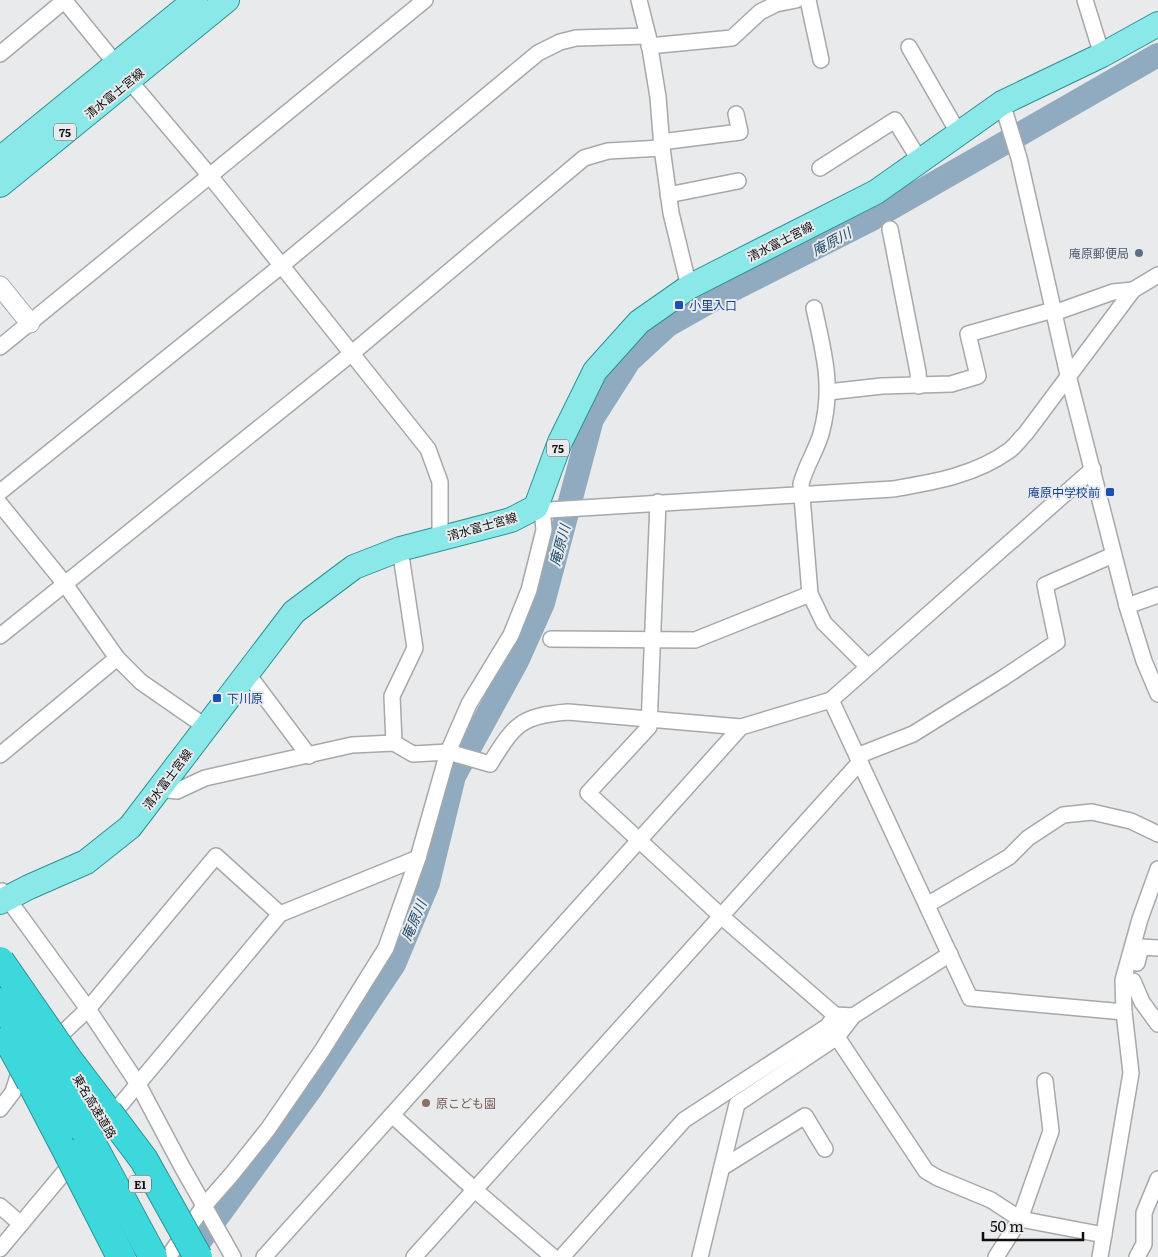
<svg xmlns="http://www.w3.org/2000/svg" width="1158" height="1257" viewBox="0 0 1158 1257" font-family="Literata,'Noto Sans JP',serif">
	<style>
		.lines { fill: none; stroke-linecap: round; stroke-linejoin: round }
		.river { stroke: #90abc0; stroke-width: 24 }
		.minor-casing { stroke: #a7a8a9; stroke-width: 18 }
		.tertiary-casing { stroke: #a7a8a9; stroke-width: 21 }
		.primary-casing { stroke: #2d9294; stroke-width: 26 }
		.motorway-casing { stroke: #2d9294; stroke-width: 30 }
		.minor { stroke: #fff; stroke-width: 15 }
		.tertiary { stroke: #fff; stroke-width: 19 }
		.primary { stroke: #8be8e9; stroke-width: 24 }
		.motorway { stroke: #3dd8db; stroke-width: 28 }
		.motorway-bridge-casing { stroke: #2d9294; stroke-width: 30; stroke-linecap: butt }
		.motorway-bridge { stroke: #3dd8db; stroke-width: 28 }
		.service-dot { fill: #5c6f8a; stroke: #e9eaeb; stroke-width: 2 }
		.transit-dot { fill: #1a4fb4; stroke: #e9eaeb; stroke-width: 2 }
		.education-dot { fill: #8d6e63; stroke: #e9eaeb; stroke-width: 2 }
		.labels { text-anchor: middle; dominant-baseline: central; stroke-width: 4; stroke-linejoin: round; paint-order: stroke }
		.shield { fill: #e9eaeb; stroke: #505152; stroke-width: 1 }
		.shield-label { font-size: 11px; font-weight: bold; fill: #0f0f10 }
		.street-label { font-size: 12px; fill: #0f0f10; stroke: #e9eaeb }
		.service-label { font-size: 12px; fill: #4e5e75; stroke: #e9eaeb; text-anchor: end }
		.transit-label { font-size: 12px; fill: #164399; stroke: #e9eaeb; text-anchor: start }
		.education-label { font-size: 12px; fill: #785e54; stroke: #e9eaeb; text-anchor: start }
		.water-label { font-size: 14px; font-style: italic; fill: #214e6e; stroke: #e9eaeb }
	</style>
	<rect width="100%" height="100%" fill="#e9eaeb"/>
	<g class="lines">
		<path class="river" d="M188,1257L310,1090L394,964L428,883L454,776L517,661L543,603L592,419L629,361L668,325L714,299L870,220L1158,55"/>
		<g class="minor-casing">
			<g id="minor">
				<path d="M64,0L116,64"/>
				<path d="M639,0L648,36L658,97L662,148L671,213L689,287"/>
				<path d="M808,0L821,60"/>
				<path d="M1085,0L1102,55"/>
				<path d="M649,46L732,38L760,12L776,4L796,0"/>
				<path d="M909,47L959,134"/>
				<path d="M0,54L65,0"/>
				<path d="M129,80L210,176L428,449L440,482V538"/>
				<path d="M1002,103L1019,158L1068,375L1127,606L1144,661L1158,694"/>
				<path d="M661,142L740,132L736,114"/>
				<path d="M820,168L895,120L920,161"/>
				<path d="M668,195L738,181"/>
				<path d="M890,229L918,372L919,386"/>
				<path d="M814,308C824,354 834,387 821,434C816,451 805,467 801,484L810,594L824,623L868,667"/>
				<path d="M1054,313L1113,292L1133,290"/>
				<path d="M0,347L425,0"/>
				<path d="M828,392L882,386L951,384L978,376L968,334L1053,310"/>
				<path d="M0,492L281,266L538,53L560,42L576,38L648,36"/>
				<path d="M658,502L649,727L588,793L721,916L835,1015L853,1016"/>
				<path d="M0,504L65,584L117,658L141,682L206,727"/>
				<path d="M536,507L549,510L893,489C934,482 976,475 1010,450C1016,445 1021,438 1026,433L1133,290L1158,275"/>
				<path d="M1127,606L1158,595"/>
				<path d="M0,636L351,354L584,158L608,151L662,148"/>
				<path d="M551,639L695,640L810,594"/>
				<path d="M247,673L309,756"/>
				<path d="M831,700L970,998L1124,1012"/>
				<path d="M394,743L392,696L415,648L400,549"/>
				<path d="M0,755L117,658"/>
				<path d="M857,756L913,734L1003,678L1057,642L1045,585L1113,555"/>
				<path d="M159,789L177,791L205,778L352,745L394,743L413,754L448,752L490,764C515,724 520,716 568,712L741,727L831,700L1093,469"/>
				<path d="M2,891L88,1009L138,1084L181,1165L233,1257"/>
				<path d="M927,905L1009,857L1028,838L1063,815L1092,812L1131,821L1158,834"/>
				<path d="M1137,963L1141,947L1158,948"/>
				<path d="M1133,981L1142,1002L1158,1024"/>
				<path d="M837,1037L926,1171L938,1178L991,1200L1020,1219L1104,1235"/>
				<path d="M51,1044L88,1009L216,856L280,914"/>
				<path d="M0,1109L13,1092L19,1073L27,1067"/>
				<path d="M392,1115L475,1190L553,1257"/>
				<path d="M723,1167L805,1116L825,1149"/>
				<path d="M0,1206L21,1224"/>
				<path d="M0,1249L280,914L418,858"/>
				<path d="M168,1257L204,1206L232,1174L268,1129L323,1049L386,948L418,858L448,752L469,704L511,635L529,590L544,530L542,508"/>
				<path d="M264,1257L741,727"/>
				<path d="M414,1257L860,762"/>
				<path d="M562,1257L684,1120L828,1026L835,1015"/>
				<path d="M700,1257L737,1104L837,1037L853,1016L950,954"/>
				<path d="M996,1257L1020,1219L1051,1131L1045,1081"/>
				<path d="M1100,1257L1131,1073L1124,1012L1123,980L1140,919L1158,869"/>
				<path d="M1137,1257L1144,1244V1213L1158,1179"/>
			</g>
		</g>
		<g class="tertiary-casing">
			<path id="tertiary" d="M0,286L30,323"/>
		</g>
		<g class="primary-casing">
			<g id="primary">
				<path d="M0,159L195,0"/>
				<path d="M0,185L227,0"/>
				<path d="M0,902L29,887L86,862L130,827L294,612L354,567L400,549L511,520L536,507L560,442L595,371L639,322L689,287L876,192L1002,103L1102,55L1158,24"/>
			</g>
		</g>
		<g class="motorway-casing">
			<g id="motorway">
				<path d="M67,1058L108,1112"/>
				<path d="M47,1070L85,1131"/>
				<path d="M31,1082L68,1153"/>
			</g>
		</g>
		<use href="#minor" class="minor"/>
		<use href="#tertiary" class="tertiary"/>
		<use href="#primary" class="primary"/>
		<use href="#motorway" class="motorway"/>
		<g class="motorway-bridge-casing">
			<g id="motorway-bridge">
				<path d="M0,961L67,1058"/>
				<path d="M0,1002L47,1070"/>
				<path d="M8,1040L31,1082"/>
				<path d="M108,1112L144,1160L198,1257"/>
				<path d="M85,1131L153,1257"/>
				<path d="M68,1153L121,1257"/>
			</g>
		</g>
		<use href="#motorway-bridge" class="motorway-bridge"/>
	</g>
	<circle class="service-dot" cx="1139" cy="253" r="5"/>
	<g class="transit-dot">
		<rect x="674" y="300" width="10" height="10" rx="2.5"/>
		<rect x="1105" y="487" width="10" height="10" rx="2.5"/>
		<rect x="212" y="693" width="10" height="10" rx="2.5"/>
	</g>
	<circle class="education-dot" cx="426" cy="1103" r="5"/>
	<g class="labels">
		<g class="shield">
			<rect x="54" y="123.5" width="22" height="17" rx="4"/>
			<rect x="547" y="439.5" width="22" height="17" rx="4"/>
			<rect x="129" y="1175.5" width="22" height="17" rx="4"/>
		</g>
		<g class="shield-label">
			<text x="65" y="132">75</text>
			<text x="558" y="448">75</text>
			<text x="140" y="1184">E1</text>
		</g>
		<g class="street-label">
			<text transform="translate(114 93) rotate(-39)">清水富士宮線</text>
			<text transform="translate(780 241) rotate(-27)">清水富士宮線</text>
			<text transform="translate(482 526) rotate(-16)">清水富士宮線</text>
			<text transform="translate(167 779) rotate(-53)">清水富士宮線</text>
			<text transform="translate(95 1106) rotate(59)">東名高速道路</text>
		</g>
		<g class="service-label">
			<text x="1129" y="253">庵原郵便局</text>
		</g>
		<g class="transit-label">
			<text x="689" y="305">小里入口</text>
			<text x="1100" y="492" text-anchor="end">庵原中学校前</text>
			<text x="227" y="698">下川原</text>
		</g>
		<g class="education-label">
			<text x="436" y="1103">原こども園</text>
		</g>
		<g class="water-label">
			<text transform="translate(831 241) rotate(-28)">庵原川</text>
			<text transform="translate(559 545) rotate(-75)">庵原川</text>
			<text transform="translate(413 920) rotate(-67)">庵原川</text>
		</g>
	</g>
	<path d="M983 1232v8h100v-8" fill="none" stroke="#0f0f10" stroke-width="2.5"/>
	<text x="990" y="1232" font-size="15" fill="#0f0f10" stroke="#e9eaeb" stroke-width="4" paint-order="stroke">50 m</text>
</svg>
